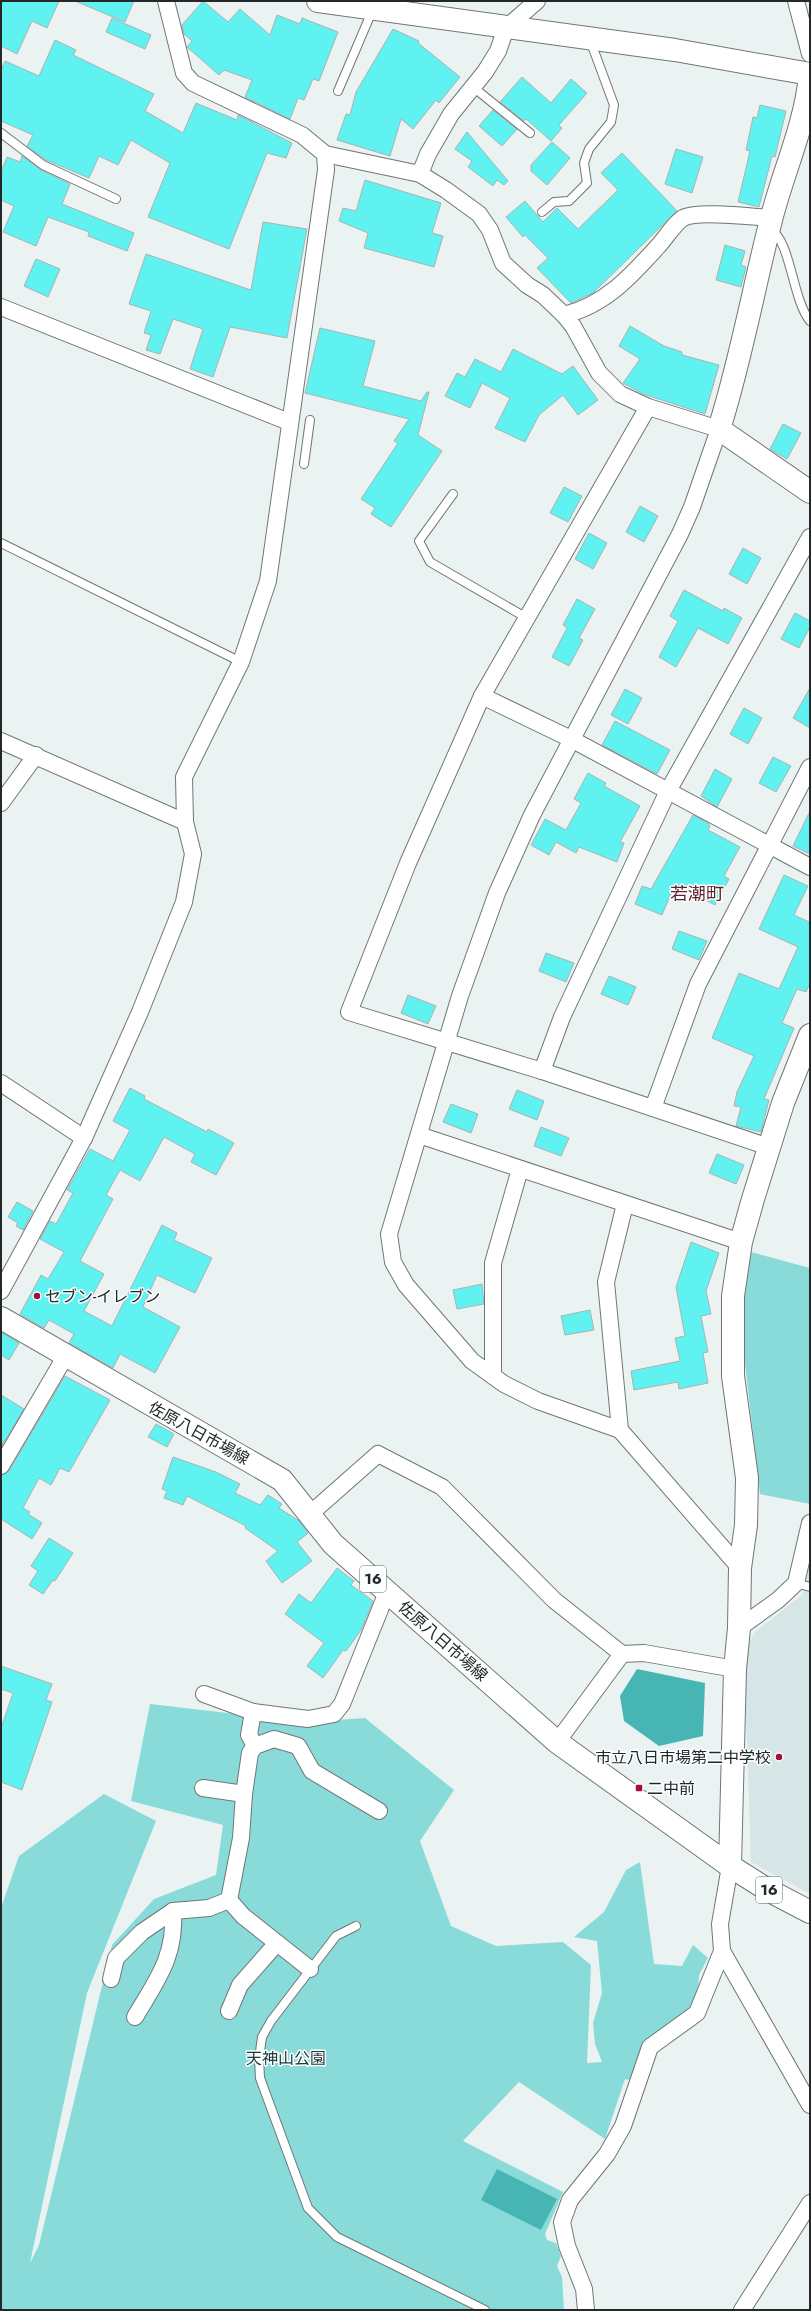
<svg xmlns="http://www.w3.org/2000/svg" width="811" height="2311" viewBox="0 0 811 2311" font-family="Jost,'Noto Sans JP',sans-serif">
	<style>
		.built { fill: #d6e5e5 }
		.green { fill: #88dbd9 }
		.water { fill: #47b5b4 }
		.building { fill: #60f2f1; stroke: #abb2b2 }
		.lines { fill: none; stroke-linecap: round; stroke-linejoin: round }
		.lane-casing { stroke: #707676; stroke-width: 10 }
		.street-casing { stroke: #707676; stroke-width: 18 }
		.secondary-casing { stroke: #707676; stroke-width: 24 }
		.primary-casing { stroke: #707676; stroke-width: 24 }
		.lane { stroke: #fff; stroke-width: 8 }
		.street { stroke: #fff; stroke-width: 16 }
		.secondary { stroke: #fff; stroke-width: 22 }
		.primary { stroke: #fff; stroke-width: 22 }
		.poi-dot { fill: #a60d39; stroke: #fbffff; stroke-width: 1.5 }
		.labels { text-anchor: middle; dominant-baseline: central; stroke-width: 3; stroke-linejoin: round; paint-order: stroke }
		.shield { fill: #fbffff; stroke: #656868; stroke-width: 1 }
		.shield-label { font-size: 15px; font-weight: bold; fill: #252828 }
		.poi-label { font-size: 16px; fill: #252828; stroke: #fbffff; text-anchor: start }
		.street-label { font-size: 16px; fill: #252828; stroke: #fbffff }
		.park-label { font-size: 16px; fill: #213a39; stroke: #fbffff }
		.quarter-label { font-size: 18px; fill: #66202b; stroke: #fbffff }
	</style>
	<rect width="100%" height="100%" fill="#ebf2f2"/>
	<path class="built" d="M810,1553V1894L751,1862L744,1652L755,1632L802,1595Z"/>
	<g class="green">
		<path d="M751,1252L810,1268V1504L760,1494L740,1321Z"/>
		<path d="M150,1704L307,1722L365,1718L454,1790L420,1841L451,1926L496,1946L563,1942L591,1965L587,2063L602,2062L595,2044L593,2023L602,1993L597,1941L574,1937L604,1912L626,1870L640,1862L654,1964L682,1966L693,1945L708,1958L699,1975L698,1995L692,2009L629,2080L625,2079L605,2139L519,2082L463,2141L563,2192L545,2234L547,2240L556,2243L561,2256L557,2266L562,2277L564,2310H7L8,2307L6,2310H1V1908L19,1856L104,1794L156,1821L87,1993L30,2263L39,2245L112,1945L154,1899L216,1875L223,1825L131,1801Z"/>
	</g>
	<g class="water">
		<path d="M637,1669L705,1683L703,1736L659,1746L624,1721L620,1696Z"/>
		<path d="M497,2169L557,2199L541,2230L481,2200Z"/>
	</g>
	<g class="building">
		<path d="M1,1H59L47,28L32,21L17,54L1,46Z"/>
		<path d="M75,1H134L125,22Z"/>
		<path d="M203,1L228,22L240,9L270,35L277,15L300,24L302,18L338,32L319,81L313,79L304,100L298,98L290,119L245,97L252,80L224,70L219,75L187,47L192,41L184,34L182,25Z"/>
		<path d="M112,18L151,35L145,49L106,32Z"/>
		<path d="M393,29L419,41L418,43L460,77L439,103L436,100L413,129L401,119L390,156L337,140L346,114L350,115L356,92Z"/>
		<path d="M55,40L76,50L73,55L154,94L145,111L183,133L196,103L237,120L238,115L292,143L286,158L267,153L229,249L148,217L170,163L131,140L118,165L99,156L89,178L46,160L27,146L33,135L1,121V70L5,61L39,76Z"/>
		<path d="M522,77L551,103L571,79L587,93L559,125L562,128L551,141L526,119L524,121L500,102Z"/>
		<path d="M760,105L786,111L775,157L772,156L759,207L738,202L750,151L746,150L753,117L757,118Z"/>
		<path d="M493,110L517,129L502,146L479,126Z"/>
		<path d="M467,132L508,181L504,185L497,180L493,186L468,167L472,161L455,149Z"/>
		<path d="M552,142L570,158L547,185L531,171V165Z"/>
		<path d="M676,149L703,157L692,193L665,184Z"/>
		<path d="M622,153L677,211L593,293L571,303L537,268L548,258L525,235L523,237L506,217L525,201L543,222L557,208L578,229L618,190L601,173Z"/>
		<path d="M22,156L41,170L70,184L62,204L134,233L127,251L88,236L89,232L48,217L36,246L3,232L14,206L1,200V172L7,157L20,162Z"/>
		<path d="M365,180L441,203L432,233L443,236L434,267L364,248L368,233L339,221L343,208L356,211Z"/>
		<path d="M263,222L307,229L287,338L230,327L213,377L190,369L203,329L173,319L160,354L146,350L151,335L144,333L151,311L129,304L146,254L251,290Z"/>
		<path d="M725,245L745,251L741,265L746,267L741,287L716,280Z"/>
		<path d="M36,259L60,269L48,297L24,286Z"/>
		<path d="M630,326L664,346L682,352V355L719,365L705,414L643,394L623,383L640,359L619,346Z"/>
		<path d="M320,328L375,341L363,386L421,401L427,392H429L418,435L442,451L391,527L371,514L375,508L361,499L398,443L394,441L409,419L305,393Z"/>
		<path d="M513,349L562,374L573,366L598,400L578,415L563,395L539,415L525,442L495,428L510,398L482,383L470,408L445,396L457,373L465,377L475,359L501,372Z"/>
		<path d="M783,424L801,433L787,459L770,449Z"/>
		<path d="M564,487L582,496L568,522L550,513Z"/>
		<path d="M640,506L658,516L644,542L626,532Z"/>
		<path d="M589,533L607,543L593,569L575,559Z"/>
		<path d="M743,548L761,558L747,584L729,574Z"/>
		<path d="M684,590L723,611L724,608L742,618L728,644L698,628L676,667L659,657L678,621L670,616Z"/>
		<path d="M577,599L595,609L579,638L583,640L569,666L552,657L567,628L563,625Z"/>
		<path d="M795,613L810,621V627L799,648L781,639Z"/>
		<path d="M810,688V728L793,718Z"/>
		<path d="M625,689L642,698L628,724L611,715Z"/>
		<path d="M744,708L762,718L748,744L730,734Z"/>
		<path d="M615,721L670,750L657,774L602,745Z"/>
		<path d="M773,757L791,766L776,792L759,783Z"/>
		<path d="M715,769L732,779L717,807L701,796Z"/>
		<path d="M588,773L606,783L604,786L640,806L620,842L624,843L617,862L579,847L576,853L556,842L549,855L531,845L545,819L566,830L581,803L574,799Z"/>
		<path d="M810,811V854L793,846Z"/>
		<path d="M693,815L708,823L710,826L708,830L740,847L724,876L729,879L715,905L675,884L662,915L635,904L642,886L651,889Z"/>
		<path d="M784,875L808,886L794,915L809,922L810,920V983L806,992L797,989L782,1023L794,1028L764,1099L769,1100L761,1132L736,1126L741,1107L734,1106L737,1092L754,1056L712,1038L739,973L779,989L798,947L759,929Z"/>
		<path d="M679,931L707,941L699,960L672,949Z"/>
		<path d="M546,953L574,963L566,982L539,971Z"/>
		<path d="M609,976L636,987L628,1005L601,994Z"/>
		<path d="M408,995L436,1006L428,1024L401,1013Z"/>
		<path d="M130,1088L145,1096L144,1099L207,1132L208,1129L234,1143L216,1175L191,1162L195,1154L164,1137L140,1181L120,1170L106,1195L113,1199L80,1261L104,1274L84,1311L112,1326L162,1225L177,1233L174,1240L212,1258L195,1293L157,1275L143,1307L180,1327L155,1373L120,1354L113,1368L69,1343L74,1334L49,1320L44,1328L20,1314L41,1275L48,1279L64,1252L40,1239L50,1221L56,1224L73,1193L67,1190L90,1149L113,1161L130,1130L113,1121Z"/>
		<path d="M517,1090L544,1101L537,1120L509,1109Z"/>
		<path d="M451,1104L478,1114L471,1133L443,1122Z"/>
		<path d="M541,1127L569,1138L561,1156L534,1146Z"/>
		<path d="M717,1154L744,1165L736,1184L709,1173Z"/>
		<path d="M17,1202L33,1211L23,1230L16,1226L18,1223L8,1217Z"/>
		<path d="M691,1242L719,1253L706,1291L711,1314L701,1316L708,1352L703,1353L708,1383L679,1389L678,1382L634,1390L631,1371L680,1361L675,1338L685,1336L676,1287Z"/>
		<path d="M482,1284L484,1304L457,1309L453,1290Z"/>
		<path d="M590,1310L594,1330L565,1335L561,1316Z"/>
		<path d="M1,1332L19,1343L9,1360L1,1355Z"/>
		<path d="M65,1376L110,1400L69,1472L60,1468L51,1485L39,1478L23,1508L30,1512L28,1514L42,1523L32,1539L1,1519V1475L9,1471Z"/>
		<path d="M1,1395L24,1409L1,1447Z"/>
		<path d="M156,1424L174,1434L167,1447L148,1437Z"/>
		<path d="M173,1457L216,1472L240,1484L235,1493L260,1505L268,1495L282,1504L279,1508L299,1521L308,1533L297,1542L312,1561L282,1583L266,1561L278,1551L245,1528L246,1526L187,1496L183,1505L164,1498L167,1491L162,1489Z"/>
		<path d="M49,1538L73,1553L55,1581L53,1580L43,1594L29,1585L38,1571L31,1566Z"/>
		<path d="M337,1568L354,1581L351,1585L373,1601L361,1630L346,1651L343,1650L323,1678L307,1666L324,1643L285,1614L299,1594L311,1603Z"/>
		<path d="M1,1666L52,1684L46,1700L52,1702L22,1790L1,1782V1728L13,1693L1,1689Z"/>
	</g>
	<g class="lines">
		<g class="lane-casing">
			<g id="lane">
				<path d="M473,87L530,133"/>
				<path d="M338,91L373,9"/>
				<path d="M1,133L43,165L116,199"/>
				<path d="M542,212L554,202L569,201L587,183L584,163L589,149L611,122L614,105L590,40"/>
				<path d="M770,229C791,240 792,299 810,321"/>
				<path d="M304,464L310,420"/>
				<path d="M453,494L419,541L430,562L527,618"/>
				<path d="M1,543L241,662"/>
				<path d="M796,1583L810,1587"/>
				<path d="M356,1926L336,1936L271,2021L262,2037L259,2059L260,2078L308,2208L337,2237L485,2310"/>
			</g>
		</g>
		<g class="street-casing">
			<g id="street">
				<path d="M166,1L184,73L193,83L302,135L325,154L420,174L446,190L479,214L490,230L503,263L527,285L543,295L564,315L573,326L599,373L620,394L648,407L719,429L692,507L680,534L532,815L497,893L460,996L389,1234L393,1262L406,1285L472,1361L504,1384L538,1401L620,1430L740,1568"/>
				<path d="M796,1L810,54"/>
				<path d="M420,174L428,154L451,114L485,72L498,51L506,28L537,1"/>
				<path d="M1,307L289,422"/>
				<path d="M564,315C606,305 633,274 660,244C667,236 674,224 683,218C697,210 753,217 771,218"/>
				<path d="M648,407L482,696L408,863L349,1012L542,1071L769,1147"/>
				<path d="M482,696L571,739L810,867"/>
				<path d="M1,741L185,822"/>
				<path d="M1,803L36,755"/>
				<path d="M542,1071L562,1017L668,791L810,537"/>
				<path d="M1,1083L84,1138"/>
				<path d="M653,1108L698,984L810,767"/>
				<path d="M419,1135L741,1242"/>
				<path d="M1,1291L84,1138L140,1012L184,902L193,854L185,822L184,777L241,662L268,581L326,170L325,154"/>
				<path d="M493,1376V1263L520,1169"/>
				<path d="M620,1430L606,1282L625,1204"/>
				<path d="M1,1466L65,1357"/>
				<path d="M310,1514L378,1454L442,1487L554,1600L622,1654L644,1653L735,1669"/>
				<path d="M739,1628L778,1600L796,1583L810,1523"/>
				<path d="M204,1694L253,1712L308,1719L334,1714L342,1704L387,1592"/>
				<path d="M253,1712L249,1735L255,1746"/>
				<path d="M557,1742L622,1654"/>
				<path d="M203,1788L244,1794"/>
				<path d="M229,1900L241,1838L244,1794L250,1753L255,1746L274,1739L298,1746L312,1771L379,1811"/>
				<path d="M229,1900L243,1916L310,1969"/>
				<path d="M722,1951L810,2105"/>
				<path d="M111,1979L116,1958L142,1932L173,1911L209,1908L229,1900"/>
				<path d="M229,2011L240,1985L277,1943"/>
				<path d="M135,2017C157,1980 176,1956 173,1911"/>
				<path d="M586,2310L584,2289L567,2246L562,2222L570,2200L607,2154L623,2126L650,2047L697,2013L722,1951L720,1924L730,1866"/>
				<path d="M742,2310L810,2203"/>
			</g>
		</g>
		<g class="secondary-casing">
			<g id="secondary">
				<path d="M318,1L675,50L810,74"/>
				<path d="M810,76C805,126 783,172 771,220C753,290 741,360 719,429L810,492"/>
				<path d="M730,1866L735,1669L739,1628L740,1568L746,1525L747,1478L733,1376V1296L741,1242L753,1199L783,1103L810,1035"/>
			</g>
		</g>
		<g class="primary-casing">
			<path id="primary" d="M1,1318L282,1480L333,1544L557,1742L730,1866L768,1890L810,1912"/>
		</g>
		<use href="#lane" class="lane"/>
		<use href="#street" class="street"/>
		<use href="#secondary" class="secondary"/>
		<use href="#primary" class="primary"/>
	</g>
	<g class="poi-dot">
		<circle cx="37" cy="1296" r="4"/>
		<circle cx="779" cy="1757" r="4"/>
		<rect x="635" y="1784" width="8" height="8" rx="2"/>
	</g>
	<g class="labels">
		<g class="shield">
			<rect x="360" y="1566" width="26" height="26" rx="3"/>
			<rect x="756" y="1877" width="26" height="26" rx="3"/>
		</g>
		<g class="shield-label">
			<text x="373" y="1579">16</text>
			<text x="769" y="1890">16</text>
		</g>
		<g class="poi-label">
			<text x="45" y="1296">セブン-イレブン</text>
			<text x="771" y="1757" text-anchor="end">市立八日市場第二中学校</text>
			<text x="647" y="1788">二中前</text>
		</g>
		<g class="street-label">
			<text transform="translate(199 1433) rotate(29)">佐原八日市場線</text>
			<text transform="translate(443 1641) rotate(41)">佐原八日市場線</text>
		</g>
		<g class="park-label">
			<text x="286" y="2058">天神山公園</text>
		</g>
		<g class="quarter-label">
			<text x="697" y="894">若潮町</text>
		</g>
	</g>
	<rect width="811" height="2311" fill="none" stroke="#252828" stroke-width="4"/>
</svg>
